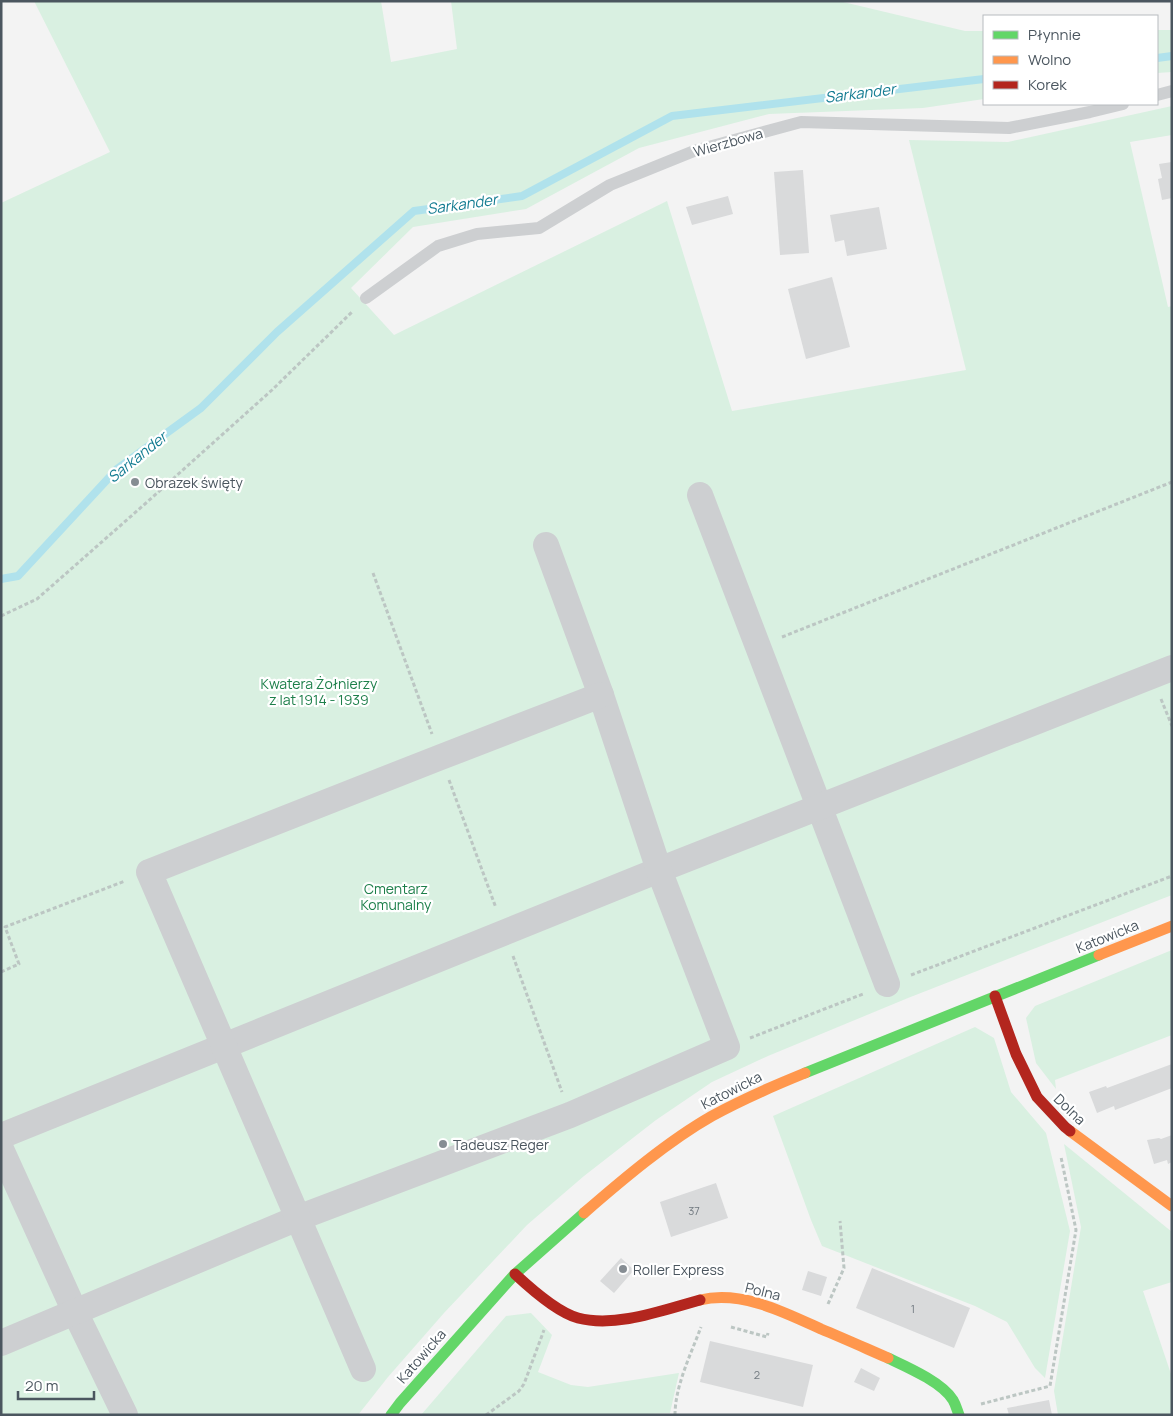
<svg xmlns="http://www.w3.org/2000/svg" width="1173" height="1416" viewBox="0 0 1173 1416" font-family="Manrope,sans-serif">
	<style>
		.green { fill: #d9f0e1 }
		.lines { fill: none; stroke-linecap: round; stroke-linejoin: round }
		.stream { stroke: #b0e2ec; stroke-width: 8 }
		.building { fill: #d9dadb }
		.path { stroke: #bcc6c3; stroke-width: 3; stroke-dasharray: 4 2.5; stroke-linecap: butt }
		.lane { stroke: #cdcfd1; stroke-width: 12 }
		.street { stroke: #cdcfd1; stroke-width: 26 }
		.fast { stroke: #63d668; stroke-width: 11 }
		.slow { stroke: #ff974d; stroke-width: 11 }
		.jam { stroke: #b3261e; stroke-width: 11 }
		.poi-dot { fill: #868d93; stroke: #fff; stroke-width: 2 }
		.labels { text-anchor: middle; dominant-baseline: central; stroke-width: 4.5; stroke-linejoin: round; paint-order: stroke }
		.number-label { font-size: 11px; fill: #70787f }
		.street-label { font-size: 14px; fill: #4b565f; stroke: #fff }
		.poi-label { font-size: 14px; fill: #4b565f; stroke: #fff; text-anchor: start }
		.park-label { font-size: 14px; fill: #1d7f4a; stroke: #fff }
		.water-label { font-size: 15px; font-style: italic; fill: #147c92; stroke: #fff }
	</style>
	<rect width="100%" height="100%" fill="#f3f3f3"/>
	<g class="green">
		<path d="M34,1H381L391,62L457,49L451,1H839L965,31H984V99L923,108L769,114L639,148L526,209L413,227L351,288L394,335L667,201L732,411L966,370L909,140L1008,142L1172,106V135L1130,142L1168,307L1172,306V895L908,998L768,1056L712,1082L656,1120L584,1176L527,1225L444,1313L388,1377L358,1415H1V203L110,152Z"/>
		<path d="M1157,30H1172V72L1157,73Z"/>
		<path d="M1172,950V1035L1055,1080L1056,1089L1036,1063L1026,1018L1035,1006Z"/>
		<path d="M975,1027L994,1038L1011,1092L1046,1133L1070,1231L1045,1378L1035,1368L1007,1322L975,1306L822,1246L811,1220L773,1116Z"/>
		<path d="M1064,1144L1172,1232V1282L1143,1291L1172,1377V1415H1058L1054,1391L1081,1227Z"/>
		<path d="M531,1313L552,1335L538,1372L571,1385L588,1387L679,1373L670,1413L624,1415H421L506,1316Z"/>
	</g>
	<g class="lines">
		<g class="stream">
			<path d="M1157,58L1172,56"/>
			<path d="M1,579L18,576L117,469L201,408L277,332L414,211L522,196L672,116L984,79"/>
		</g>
	</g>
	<g class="building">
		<path d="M1172,162V198L1162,200L1158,179L1162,178L1159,164Z"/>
		<path d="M803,170L809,253L780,255L774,172Z"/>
		<path d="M728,196L733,214L692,225L686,207Z"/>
		<path d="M879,207L887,249L847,256L844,240L835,242L830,215Z"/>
		<path d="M832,277L850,347L806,359L788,289Z"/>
		<path d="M1172,1064V1088L1115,1110L1114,1106L1097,1113L1089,1092L1106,1086L1107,1088Z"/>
		<path d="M1172,1135V1162L1168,1164L1167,1160L1154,1164L1147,1140L1159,1138L1161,1139Z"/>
		<path d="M716,1183L728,1218L671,1237L660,1202Z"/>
		<path d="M621,1258L634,1270L614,1293L600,1281Z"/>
		<path d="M872,1268L970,1308L954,1348L856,1308Z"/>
		<path d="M808,1271L827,1277L821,1296L802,1290Z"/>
		<path d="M710,1341L813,1365L803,1407L700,1382Z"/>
		<path d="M861,1368L880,1378L874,1391L854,1382Z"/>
		<path d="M1049,1400L1052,1415H1009L1007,1408Z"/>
	</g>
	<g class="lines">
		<g class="path">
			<path d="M373,573L432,734"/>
			<path d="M1,616L37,599L146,503L272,390L353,311"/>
			<path d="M782,637L1172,482"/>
			<path d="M1161,699L1172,726"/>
			<path d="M449,780L496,908"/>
			<path d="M513,956L562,1092"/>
			<path d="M1,972L19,964L5,927L125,881"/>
			<path d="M911,975L1172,876"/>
			<path d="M750,1038L863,994"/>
			<path d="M828,1304L844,1268L840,1221"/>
			<path d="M731,1327L767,1337L768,1333"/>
			<path d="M981,1404L1050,1386L1076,1230L1061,1157"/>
			<path d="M486,1415L519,1391L524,1384L544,1330"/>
			<path d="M675,1415C675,1386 691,1354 701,1327"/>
		</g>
		<g class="lane">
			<path d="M1157,95L1172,91"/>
			<path d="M366,298L438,246L477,234L539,228L610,185L694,151L801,122L1009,128L1090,112L1123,104"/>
		</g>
		<g class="street">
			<path d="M700,495L887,984"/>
			<path d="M1,1136L659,870L1172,668"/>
			<path d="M1,1149L75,1312L125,1415"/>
			<path d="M1,1343L298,1218L570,1115L727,1047L659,870L601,695L546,545"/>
			<path d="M363,1369L149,872L441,757L601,695"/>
		</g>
		<g class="fast">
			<path d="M805,1073L1099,955"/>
			<path d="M888,1358C907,1367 942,1382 953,1400C956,1405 957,1410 959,1415"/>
			<path d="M391,1415L400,1403L515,1274L584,1213"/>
		</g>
		<g class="slow">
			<path d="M1099,955L1172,926"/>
			<path d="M1070,1131L1172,1206"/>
			<path d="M584,1213C622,1180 668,1141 712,1116C743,1099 773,1086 805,1073"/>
			<path d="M700,1300C741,1290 784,1312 821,1329C843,1338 865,1348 888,1358"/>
		</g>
		<g class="jam">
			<path d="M995,996L1016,1054L1037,1097L1065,1127L1070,1131"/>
			<path d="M515,1274C530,1288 559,1313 578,1318C616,1328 663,1310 700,1300"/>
		</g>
	</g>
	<g class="poi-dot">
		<circle cx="135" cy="482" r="5"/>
		<circle cx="443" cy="1144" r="5"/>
		<circle cx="623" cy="1269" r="5"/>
	</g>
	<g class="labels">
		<g class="number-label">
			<text x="694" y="1210">37</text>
			<text x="913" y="1308">1</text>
			<text x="757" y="1374">2</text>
		</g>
		<g class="street-label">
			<text transform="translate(728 142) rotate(-16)">Wierzbowa</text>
			<text transform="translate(1107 936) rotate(-22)">Katowicka</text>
			<text transform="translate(731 1090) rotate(-27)">Katowicka</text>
			<text transform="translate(1070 1109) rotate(44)">Dolna</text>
			<text transform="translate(763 1291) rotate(14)">Polna</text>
			<text transform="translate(421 1356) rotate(-49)">Katowicka</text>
		</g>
		<g class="poi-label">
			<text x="145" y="482">Obrazek święty</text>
			<text x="453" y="1144">Tadeusz Reger</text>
			<text x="633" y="1269">Roller Express</text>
		</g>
		<g class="park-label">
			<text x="319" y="683">Kwatera Żołnierzy<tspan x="319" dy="16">z lat 1914 - 1939</tspan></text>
			<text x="396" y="888">Cmentarz<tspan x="396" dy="16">Komunalny</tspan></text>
		</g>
		<g class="water-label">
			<text transform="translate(860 93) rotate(-7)">Sarkander</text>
			<text transform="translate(462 204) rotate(-8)">Sarkander</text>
			<text transform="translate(137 457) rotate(-39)">Sarkander</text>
		</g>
	</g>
	<rect width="1173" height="1416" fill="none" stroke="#4b565f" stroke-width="5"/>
	<rect x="983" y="15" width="175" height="90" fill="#ffffff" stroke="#b7bbbf"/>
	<rect x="993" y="31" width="25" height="8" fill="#63d668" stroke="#b7bbbf"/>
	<text x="1028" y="40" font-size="15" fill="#4b565f">Płynnie</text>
	<rect x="993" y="56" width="25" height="8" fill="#ff974d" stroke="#b7bbbf"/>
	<text x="1028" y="65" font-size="15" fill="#4b565f">Wolno</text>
	<rect x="993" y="81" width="25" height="8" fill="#b3261e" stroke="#b7bbbf"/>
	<text x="1028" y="90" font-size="15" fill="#4b565f">Korek</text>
	<path d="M18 1391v8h76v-8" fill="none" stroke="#4b565f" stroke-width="2.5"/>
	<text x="25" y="1391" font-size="15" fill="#4b565f" stroke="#ffffff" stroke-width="4" paint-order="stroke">20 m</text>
</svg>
